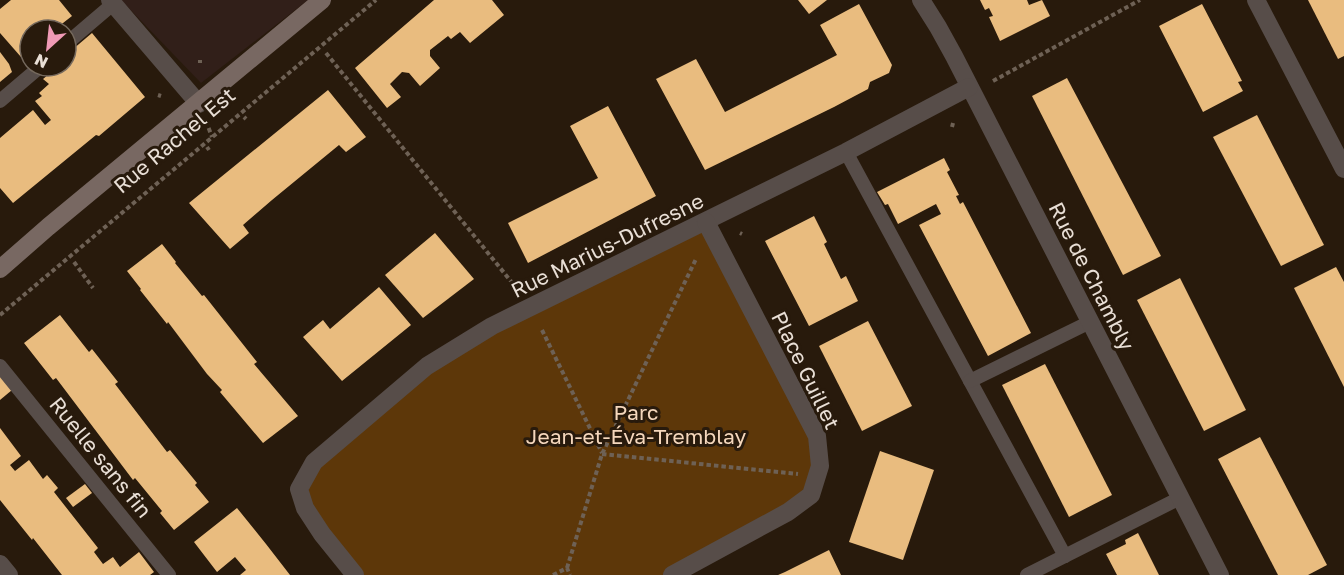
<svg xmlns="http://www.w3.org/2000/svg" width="1344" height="575" viewBox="0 0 1344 575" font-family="'Golos Text',sans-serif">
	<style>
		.commercial { fill: #311f19 }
		.green { fill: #5d3709 }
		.building { fill: #e9bc7f }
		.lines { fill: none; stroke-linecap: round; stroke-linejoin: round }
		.path { stroke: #6e6155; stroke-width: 4; stroke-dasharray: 4.5 3; stroke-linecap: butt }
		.service { stroke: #574d49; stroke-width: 14 }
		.minor { stroke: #574d49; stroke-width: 18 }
		.secondary { stroke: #786862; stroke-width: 18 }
		.labels { text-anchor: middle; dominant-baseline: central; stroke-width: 6; stroke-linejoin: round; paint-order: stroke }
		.street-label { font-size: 21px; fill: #e9dfd6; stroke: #281a0c }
		.park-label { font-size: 21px; fill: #f5d7bc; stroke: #281a0c }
	</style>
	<rect width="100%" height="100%" fill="#281a0c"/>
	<path class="commercial" d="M121,0H308L201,83Z"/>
	<path class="green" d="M706,222L817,436L811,495L672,575H355L305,508L314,462L427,366Z"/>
	<g class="building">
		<path d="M11,0H59L72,16L54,30H30V56L27,53L21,57L0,33V9Z"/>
		<path d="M434,0H492L504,15L470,43L460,32L451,39L448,36L430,50V56L440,68L420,86L409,73L402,72L390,84L401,97L387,108L355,68Z"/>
		<path d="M798,0H827L809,14Z"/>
		<path d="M980,0H1027L1029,5L1042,0L1050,16L1000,41L989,17L993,16L989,8L985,10Z"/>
		<path d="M1308,0H1344V56L1338,59Z"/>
		<path d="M859,4L892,65L889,73L870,82L868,89L834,107L705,170L656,79L696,59L725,112L837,55L820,25Z"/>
		<path d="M1202,4L1242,81L1238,82L1243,91L1203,112L1159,26Z"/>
		<path d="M92,33L145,97L99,136L96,135L13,203L0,188V138L33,110L45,125L51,120L35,101L42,96L39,93L49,84L43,79L59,66H66V55Z"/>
		<path d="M0,52L9,64L12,72L0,82Z"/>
		<path d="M1067,78L1161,256L1123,275L1032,96Z"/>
		<path d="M328,90L366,137L346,152L339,145L272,200L243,225L249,233L230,249L189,203Z"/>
		<path d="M608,106L656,196L528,263L508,223L598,178L570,126Z"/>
		<path d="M1257,115L1324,245L1281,266L1213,137Z"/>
		<path d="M944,158L950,170L947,172L959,195L956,196L960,204L963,202L1031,333L988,356L919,225L941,214L936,204L898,224L888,204L885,205L877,192Z"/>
		<path d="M814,216L827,242L824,244L841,279L846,276L858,301L809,326L765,241Z"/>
		<path d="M435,233L474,279L423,318L385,275Z"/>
		<path d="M162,244L176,262L175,263L202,296L204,295L257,362L254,364L298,416L263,443L220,392L222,390L207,374L168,322L167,324L140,290L141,289L127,271Z"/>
		<path d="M1336,267L1344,282V387L1294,288Z"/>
		<path d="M1180,278L1246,410L1204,431L1137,300Z"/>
		<path d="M379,287L411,325L342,381L303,337L323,320L330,329Z"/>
		<path d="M60,315L89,352L92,349L118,382L115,384L167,452L170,450L197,483L195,485L209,502L174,530L160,513L162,511L135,478L133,480L56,378L53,380L24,343Z"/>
		<path d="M868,321L912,406L862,431L819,346Z"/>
		<path d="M1045,364L1112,495L1069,517L1002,385Z"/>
		<path d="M0,374L12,390L0,400Z"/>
		<path d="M0,428L21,456L10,465L15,471L29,460L43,479L47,475L58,488L54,492L98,548L94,552L103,564L113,557L120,567L139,552L154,572L150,575H62L33,538L32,540L0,500Z"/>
		<path d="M1260,437L1327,565L1308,575H1278L1218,459Z"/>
		<path d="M880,451L934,470L903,560L849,542Z"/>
		<path d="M85,484L92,493L73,507L66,498Z"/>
		<path d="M237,508L266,544L290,575H240L246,570L235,557L217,572L194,542Z"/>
		<path d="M1138,533L1159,575H1117L1106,554L1126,544L1125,540Z"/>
		<path d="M829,550L841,575H778L785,572Z"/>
	</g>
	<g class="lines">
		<g class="path">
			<path d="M326,53L518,290"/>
			<path d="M200,63V60"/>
			<path d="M993,81L1140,0"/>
			<path d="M158,95L161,96"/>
			<path d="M244,117L246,119"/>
			<path d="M206,121L212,137"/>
			<path d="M952,127L953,123"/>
			<path d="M207,147L209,150"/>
			<path d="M740,233L742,234"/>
			<path d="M74,262L93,288"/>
			<path d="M0,315L376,0"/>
			<path d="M542,330L602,453"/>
			<path d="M602,454L798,474"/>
			<path d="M567,568L602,454L696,259"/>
			<path d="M553,575L567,568L570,575"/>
		</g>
		<g class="service">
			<path d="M66,44L113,4"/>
			<path d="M0,101L41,66"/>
			<path d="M846,152L1065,556"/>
			<path d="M0,366L169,575"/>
			<path d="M970,381L1090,322"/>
			<path d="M1027,575L1180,498"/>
		</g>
		<g class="minor">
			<path d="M110,0L199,104"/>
			<path d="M921,0L938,27L954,56L1220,575"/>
			<path d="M1256,0L1344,169"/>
			<path d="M0,564L9,575"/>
			<path d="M355,575L322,534L305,508L299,489L314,462L427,366L492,326L846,152L969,87"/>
			<path d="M672,575L788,512L811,495L820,466L817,436L706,222"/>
		</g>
		<path class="secondary" d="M0,269L48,227L322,0"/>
	</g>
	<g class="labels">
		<g class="street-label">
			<text transform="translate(174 140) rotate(-40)">Rue Rachel Est</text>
			<text transform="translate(607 245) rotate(-26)">Rue Marius-Dufresne</text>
			<text transform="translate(1092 276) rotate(63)">Rue de Chambly</text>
			<text transform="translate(806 370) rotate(64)">Place Guillet</text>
			<text transform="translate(101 457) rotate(51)">Ruelle sans fin</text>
		</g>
		<g class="park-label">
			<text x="636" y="412">Parc<tspan x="636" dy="24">Jean-et-Éva-Tremblay</tspan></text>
		</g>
	</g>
	<g transform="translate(48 48) rotate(207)"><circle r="28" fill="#281a0c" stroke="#75695d" stroke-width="1.5"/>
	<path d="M0-4.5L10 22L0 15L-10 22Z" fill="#f09ab6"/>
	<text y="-9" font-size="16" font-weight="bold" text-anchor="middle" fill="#e9dfd6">N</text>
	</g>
</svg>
